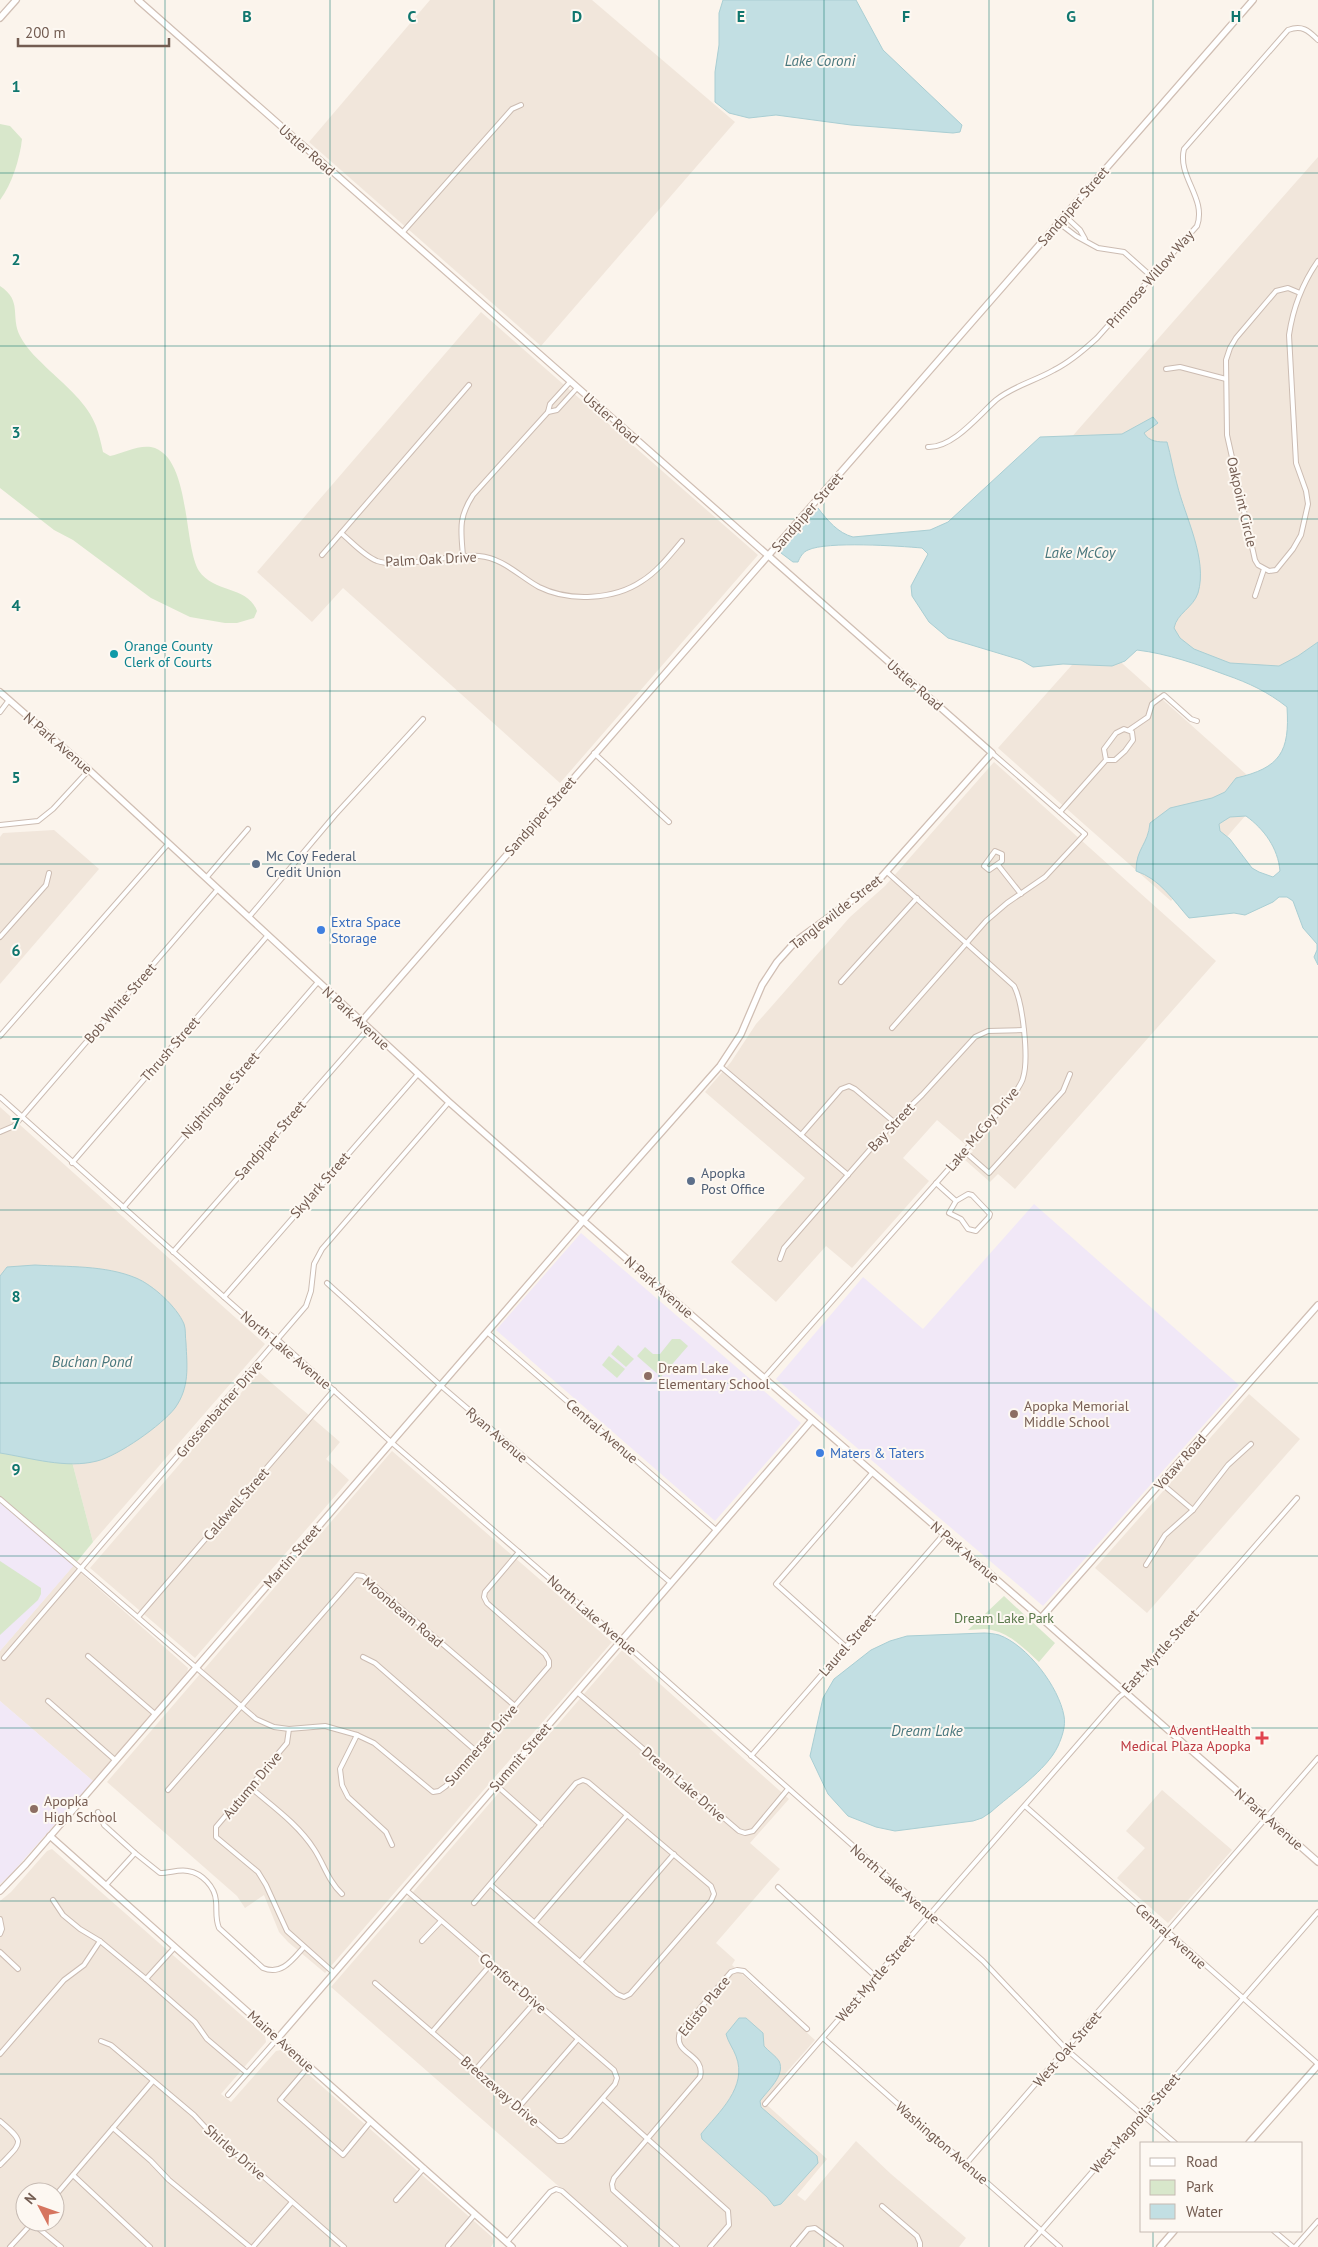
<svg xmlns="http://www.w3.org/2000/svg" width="1318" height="2247" viewBox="0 0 1318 2247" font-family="'PT Sans',sans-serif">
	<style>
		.residential { fill: #f1e6db; fill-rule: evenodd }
		.education { fill: #f1e8f7 }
		.green { fill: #d8e7cb }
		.water { fill: #c2dfe3; stroke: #a9ced3; fill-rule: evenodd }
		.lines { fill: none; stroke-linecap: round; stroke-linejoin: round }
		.street-casing { stroke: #ccbcb2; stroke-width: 6 }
		.secondary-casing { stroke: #d0beb3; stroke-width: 8 }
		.street { stroke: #fff; stroke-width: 4 }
		.secondary { stroke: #fff; stroke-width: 5.5 }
		.grid { fill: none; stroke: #0f766e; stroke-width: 1; stroke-opacity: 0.55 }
		.culture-dot { fill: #0f9aa8; stroke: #fdf8f2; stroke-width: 2 }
		.service-dot { fill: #5c6f8a; stroke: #fdf8f2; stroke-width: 2 }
		.shop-dot { fill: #3f7fe0; stroke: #fdf8f2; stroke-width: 2 }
		.education-dot { fill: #8d6e63; stroke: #fdf8f2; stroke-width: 2 }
		.health-dot { fill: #e0444e; stroke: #fdf8f2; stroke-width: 2 }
		.labels { text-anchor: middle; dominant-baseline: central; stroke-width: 4; stroke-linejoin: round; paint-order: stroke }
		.street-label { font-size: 14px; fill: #735c51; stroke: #fdf8f2 }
		.culture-label { font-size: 14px; fill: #0d838f; stroke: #fdf8f2; text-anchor: start }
		.service-label { font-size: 14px; fill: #4e5e75; stroke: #fdf8f2; text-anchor: start }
		.shop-label { font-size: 14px; fill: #366cbe; stroke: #fdf8f2; text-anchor: start }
		.education-label { font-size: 14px; fill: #785e54; stroke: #fdf8f2; text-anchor: start }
		.park-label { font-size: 14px; fill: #59784a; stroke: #fdf8f2 }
		.health-label { font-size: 14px; fill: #be3a42; stroke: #fdf8f2; text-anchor: end }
		.water-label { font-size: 15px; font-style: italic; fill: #49777d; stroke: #fdf8f2 }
		.grid-label { font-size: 16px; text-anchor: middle; font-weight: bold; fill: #0f766e; stroke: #fdf8f2; stroke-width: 4; stroke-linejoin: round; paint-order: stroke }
	</style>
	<rect width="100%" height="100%" fill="#fbf4ec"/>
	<g class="residential">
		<path d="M430,0H592L735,122L541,346L309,142Z"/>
		<path d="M1318,157V699L1300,683L1095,639L1266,792L1171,901L998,748L1095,639L982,539Z"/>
		<path d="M481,312L758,555L560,783L343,588L312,622L257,572Z"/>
		<path d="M994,762L1216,961L1015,1189L998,1174L990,1182L965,1160L973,1151L937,1120L903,1158L929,1181L852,1268L826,1246L776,1302L731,1262L805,1178L705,1092L731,1062L756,1024L850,917L885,886Z"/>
		<path d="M54,830L99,869L0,984V837L3,833Z"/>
		<path d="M0,1107L265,1344L93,1542L64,1431L0,1441Z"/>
		<path d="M259,1372L340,1442L326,1459L349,1480L195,1658L90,1568Z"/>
		<path d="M1249,1394L1300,1439L1147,1613L1095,1568Z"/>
		<path d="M392,1451L612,1642L325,1973L288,1942L279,1932L264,1895L245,1908L237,1896L107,1782Z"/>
		<path d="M73,1566L188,1668L187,1673L93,1781L0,1701V1651Z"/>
		<path d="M622,1650L789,1799L750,1843L780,1869L716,1943L735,1960L732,1965L815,2040L785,2074L790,2079L767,2105L827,2159L797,2195L805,2201L856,2141L891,2174L966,2238L959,2247H628L331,1987Z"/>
		<path d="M1162,1790L1232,1850L1168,1923L1117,1878L1145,1848L1126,1831Z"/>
		<path d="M52,1849L265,2036L266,2042L221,2094L231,2102L276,2051L281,2050L492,2237L494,2242L491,2247H0V1901L11,1892L47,1851ZM25,2192H55V2222H25Z"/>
	</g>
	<g class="education">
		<path d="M1034,1204L1239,1385L1043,1606L776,1379L863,1277L923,1329Z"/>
		<path d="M581,1233L801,1423L715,1521L496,1330Z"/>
		<path d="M0,1499L75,1564L0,1651Z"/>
		<path d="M0,1701L93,1781L11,1874L0,1884Z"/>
	</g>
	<g class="green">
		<path d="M0,124L10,126L22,139C20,158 12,184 0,200Z"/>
		<path d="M0,286C23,301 10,316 20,336C27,350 39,360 50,371C66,386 88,404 96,426C99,434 101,443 103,452L110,456C123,453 138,445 151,447C191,455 183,545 199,571C214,593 248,586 257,611L254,618L237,623H225L190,617L151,598L73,540L54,530L0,488Z"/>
		<path d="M672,1339H680L688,1346L661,1377L637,1356L645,1347L653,1354H660Z"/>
		<path d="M618,1345L634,1359L626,1367L611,1354Z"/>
		<path d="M609,1356L625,1369L617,1378L602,1365Z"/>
		<path d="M64,1431L93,1542L75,1564L0,1499V1441Z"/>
		<path d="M0,1561L41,1588V1594L38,1600L0,1635Z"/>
		<path d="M1004,1596L1055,1643L1039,1662C1026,1650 1011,1634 992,1630C985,1628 976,1630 968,1630Z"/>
	</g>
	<g class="water">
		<path d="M723,0H856L883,50L962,125L960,132L953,133L851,125L776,115L749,118L729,113L715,102V72L719,45V13Z"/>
		<path d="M1153,417L1158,423L1144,433C1149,442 1159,442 1167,442C1171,456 1173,470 1177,484C1185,517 1208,559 1198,593C1193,608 1177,613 1174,628L1180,638L1194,649L1230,663L1279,666L1298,656L1318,642V965L1314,957L1317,950V944L1303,928L1293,901L1287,897H1279L1273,902L1245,915L1234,913L1189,918C1173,900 1160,879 1136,871C1136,848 1148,845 1150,823L1170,808L1212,798L1225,792L1236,778C1280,768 1290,752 1287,707C1268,692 1249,683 1226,675C1196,664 1169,654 1137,650L1125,661L1112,666L1063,664L1033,667L1021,660L948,638L929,622L912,596L911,586L928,554L922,548C899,546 827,541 808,550C803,552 800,557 798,562H793L781,553V551L818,508C828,521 838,533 853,537L930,530L948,522L1040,437L1122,434ZM1246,816C1264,829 1278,848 1280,871L1273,877L1259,872L1252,868L1230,839L1220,831L1219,824L1230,817Z"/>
		<path d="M35,1265C67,1267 105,1265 136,1278C153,1285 177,1307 184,1324C186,1329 185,1337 186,1343C187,1366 190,1387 175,1408C162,1425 118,1456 97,1461C66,1469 31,1458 0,1453V1276L7,1267Z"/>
		<path d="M984,1633C989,1633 995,1634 999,1635C1027,1645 1059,1687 1064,1716C1066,1726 1062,1737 1058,1746C1047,1770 1011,1794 991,1812L982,1818L973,1821L895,1831L876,1827L848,1816L828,1794L810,1756L823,1698L834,1679L871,1650L890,1641L907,1636Z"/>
		<path d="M739,2018H746L763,2033L764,2046C768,2051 776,2056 779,2061C786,2075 767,2091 760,2101L761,2107L817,2156L818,2163L781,2204L774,2206L767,2197L702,2139L701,2134C719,2112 748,2087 736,2056C733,2048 728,2042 726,2034Z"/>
	</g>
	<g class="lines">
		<g class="street-casing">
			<g id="street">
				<path d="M1065,216L1080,230L1085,239"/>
				<path d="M1059,223L1076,236L1098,248L1124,252L1152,277"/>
				<path d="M402,233L512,109L521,105"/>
				<path d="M1300,293L1288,288L1276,291L1236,338L1230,348L1226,360L1227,435L1255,560L1258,565L1269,571L1276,570L1293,549L1301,535L1308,504L1306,491L1296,463L1289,335C1293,308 1302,284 1318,261"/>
				<path d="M1166,369L1180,367L1226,379"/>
				<path d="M548,412L557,410L577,388"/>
				<path d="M928,447C953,448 978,416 996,400C1013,386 1035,381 1054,370C1070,362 1084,350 1097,338L1197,226C1207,198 1177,177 1184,149L1288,30C1302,25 1308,30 1318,40"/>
				<path d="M341,533C352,542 364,556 377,561C400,569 451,554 479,556C503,558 519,576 539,587C569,602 614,600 642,581C658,571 670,555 682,541"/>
				<path d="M322,555L469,385"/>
				<path d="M463,556C461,530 458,518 473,495L548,412L550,404L570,382"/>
				<path d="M1255,596L1264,569"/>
				<path d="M0,712L9,700"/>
				<path d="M1129,730L1148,717L1152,704L1164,695L1191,719L1197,721"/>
				<path d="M594,753L669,822"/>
				<path d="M1060,812L1106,760L1104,749L1116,733L1124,729L1132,732L1133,740L1125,751L1115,760H1106"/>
				<path d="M0,825L38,821L53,809L89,770"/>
				<path d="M995,851L1002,854V861L989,870L984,866Z"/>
				<path d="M998,865L1021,894"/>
				<path d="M206,878L248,829"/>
				<path d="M249,917L335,815L423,719"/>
				<path d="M0,937L46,885L49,873"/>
				<path d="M841,982L917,898"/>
				<path d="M892,1028L986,921L1007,903L1045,877L1085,834L992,753"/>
				<path d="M0,1036L168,844"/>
				<path d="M720,1066L848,1175"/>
				<path d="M0,1097L224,1297L257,1326L278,1340L391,1442L621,1640L983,1961L1067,2050L1175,2143"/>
				<path d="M0,1132L14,1126L218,889"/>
				<path d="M801,1135L841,1089L849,1086L855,1089L894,1122"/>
				<path d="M964,1151L989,1173L1063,1091L1070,1074"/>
				<path d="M72,1163L268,935"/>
				<path d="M936,1183L956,1201"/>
				<path d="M968,1194L972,1195L990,1214L989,1217L976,1231L968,1229L961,1219L949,1213L956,1201Z"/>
				<path d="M123,1208L318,982"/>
				<path d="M173,1252L368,1029"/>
				<path d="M780,1259L784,1248L894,1122L922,1095L975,1037L988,1031L1024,1030"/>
				<path d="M327,1283L440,1385L671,1583"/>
				<path d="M224,1297L418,1074"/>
				<path d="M487,1332L716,1530"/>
				<path d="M764,1378L1014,1095C1017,1089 1022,1083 1023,1078C1029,1059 1023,1003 1014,986L887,872"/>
				<path d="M1161,1483L1193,1510"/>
				<path d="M0,1499L256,1719L274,1727L289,1729L325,1726L357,1735L374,1743L433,1792L439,1791L446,1786L549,1666V1661L545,1654L487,1603L484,1597L485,1592L519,1552"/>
				<path d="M1146,1565L1165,1535L1193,1510L1228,1465L1251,1444"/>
				<path d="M138,1617L334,1390"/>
				<path d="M845,1646L776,1584L873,1472"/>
				<path d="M88,1656L155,1714"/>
				<path d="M363,1657L375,1663L476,1751"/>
				<path d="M4,1658L306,1306L311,1291L314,1264L322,1249L449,1102"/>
				<path d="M577,1692L739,1831L745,1833L753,1831L788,1789"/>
				<path d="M48,1701L115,1760"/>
				<path d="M289,1729L287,1743L216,1827V1837L258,1872L266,1885L287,1931L334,1973"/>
				<path d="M357,1735L340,1769L342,1785L348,1797L386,1832L392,1845"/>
				<path d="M751,1756L944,1534"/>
				<path d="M496,1785L541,1825"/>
				<path d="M250,1787C272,1806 298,1824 314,1849C324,1864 328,1881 342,1894"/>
				<path d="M168,1790L356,1575L363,1576L515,1706"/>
				<path d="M1025,1806L1318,2064"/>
				<path d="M98,1812L104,1825L135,1853L106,1885"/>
				<path d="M135,1853L160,1873C170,1873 179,1869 188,1871C202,1873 215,1887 216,1901C217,1911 215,1918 219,1928L263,1968C282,1976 293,1959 304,1947"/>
				<path d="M778,1887L876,1977"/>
				<path d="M53,1900L63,1915L80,1929L100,1941L146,1979L195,2022L207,2039L247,2073"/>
				<path d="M474,1903L576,1783L583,1780L588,1782L711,1886L714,1894L711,1901L630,1994L624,1997L617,1994L491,1885"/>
				<path d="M0,1919L2,1929L0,1934"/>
				<path d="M535,1922L627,1815"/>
				<path d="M422,1941L441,1921"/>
				<path d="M0,1952L18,1969"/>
				<path d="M580,1962L674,1854"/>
				<path d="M146,1979L175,1947"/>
				<path d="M375,1983L558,2141H563L569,2137L615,2084L617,2078L614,2070L406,1890"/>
				<path d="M432,2032L491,1964"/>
				<path d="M823,2038L1060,2247"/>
				<path d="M101,2041L111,2045L194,2115L218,2141L248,2163L344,2247"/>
				<path d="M0,2054L64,1980L84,1965L100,1941"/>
				<path d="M309,2066L280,2100L343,2155L371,2121"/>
				<path d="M476,2069L535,2002"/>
				<path d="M228,2095L278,2038"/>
				<path d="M603,2099L728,2211L729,2225L710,2247"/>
				<path d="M765,2104L1119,1697L1132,1687L1297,1498"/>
				<path d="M519,2107L578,2039"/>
				<path d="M0,2121C26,2143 22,2142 0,2165"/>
				<path d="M113,2128L151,2161L169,2180L250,2247"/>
				<path d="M966,2164L1318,1758"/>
				<path d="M73,2175L150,2247"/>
				<path d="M55,2196L153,2081"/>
				<path d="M396,2200L424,2168"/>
				<path d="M882,2206L917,2236L920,2243V2247"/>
				<path d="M32,2223L61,2247"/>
				<path d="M1274,2231L1293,2247"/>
				<path d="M507,2242L550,2192L556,2189L562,2191L625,2247"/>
				<path d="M448,2246L475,2214"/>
				<path d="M10,2247L33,2222"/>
				<path d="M253,2247L292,2202"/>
				<path d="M677,2247L613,2190L612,2184L614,2178L700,2077C706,2053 672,2055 680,2032L731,1972L737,1970L744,1971L807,2029"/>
				<path d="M793,2247L808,2229L815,2228L841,2247"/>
				<path d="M1027,2247L1318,1912"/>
				<path d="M1295,2247L1318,2221"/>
			</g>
		</g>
		<g class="secondary-casing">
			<g id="secondary">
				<path d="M0,18L16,0"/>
				<path d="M0,692L89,770L449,1102L621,1254L1041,1618L1318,1862"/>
				<path d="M361,1022L1253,0"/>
				<path d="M1041,1618L1318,1305"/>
				<path d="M50,1836L512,2247"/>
				<path d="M0,1891L26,1864L590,1213L720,1066L741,1034L762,985L777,962L796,941L876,883L992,753L138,0"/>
				<path d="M278,2038L812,1420"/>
				<path d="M1249,2143L1318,2065"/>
				<path d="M1160,2247L1174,2231"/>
			</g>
		</g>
		<use href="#street" class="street"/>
		<use href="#secondary" class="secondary"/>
	</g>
	<path class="grid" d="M165,0V2247M330,0V2247M494,0V2247M659,0V2247M824,0V2247M989,0V2247M1153,0V2143M0,173H1318M0,346H1318M0,519H1318M0,691H1318M0,864H1318M0,1037H1318M0,1210H1318M0,1383H1318M0,1556H1318M0,1728H1318M0,1901H1318M0,2074H1318M1153,2231V2247"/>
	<circle class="culture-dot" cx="114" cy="654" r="5"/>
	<g class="service-dot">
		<circle cx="256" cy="864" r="5"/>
		<circle cx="691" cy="1181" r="5"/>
	</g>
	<g class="shop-dot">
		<circle cx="321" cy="930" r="5"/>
		<circle cx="820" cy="1453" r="5"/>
	</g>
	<g class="education-dot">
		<circle cx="648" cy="1376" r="5"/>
		<circle cx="1014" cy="1414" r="5"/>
		<circle cx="34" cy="1809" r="5"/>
	</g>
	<path class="health-dot" d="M1259.5 1730.5h5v5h5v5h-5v5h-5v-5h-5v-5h5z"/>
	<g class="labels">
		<g class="street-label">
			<text transform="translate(307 150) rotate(41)">Ustler Road</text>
			<text transform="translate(1073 206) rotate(-49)">Sandpiper Street</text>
			<text transform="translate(1150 279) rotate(-49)">Primrose Willow Way</text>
			<text transform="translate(611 418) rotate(41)">Ustler Road</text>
			<text transform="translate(1242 502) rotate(77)">Oakpoint Circle</text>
			<text transform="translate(807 512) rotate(-49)">Sandpiper Street</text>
			<text transform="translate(431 559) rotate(-3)">Palm Oak Drive</text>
			<text transform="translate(915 685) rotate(41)">Ustler Road</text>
			<text transform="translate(58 743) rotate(41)">N Park Avenue</text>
			<text transform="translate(540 816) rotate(-49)">Sandpiper Street</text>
			<text transform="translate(836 912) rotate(-38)">Tanglewilde Street</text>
			<text transform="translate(120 1003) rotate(-49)">Bob White Street</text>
			<text transform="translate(356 1018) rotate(43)">N Park Avenue</text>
			<text transform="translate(170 1049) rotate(-49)">Thrush Street</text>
			<text transform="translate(220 1095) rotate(-49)">Nightingale Street</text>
			<text transform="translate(891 1127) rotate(-47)">Bay Street</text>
			<text transform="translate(982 1129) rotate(-50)">Lake McCoy Drive</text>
			<text transform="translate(270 1140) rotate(-49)">Sandpiper Street</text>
			<text transform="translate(320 1185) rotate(-49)">Skylark Street</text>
			<text transform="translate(659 1287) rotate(41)">N Park Avenue</text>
			<text transform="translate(286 1350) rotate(40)">North Lake Avenue</text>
			<text transform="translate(219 1409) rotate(-49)">Grossenbacher Drive</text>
			<text transform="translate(602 1431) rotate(41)">Central Avenue</text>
			<text transform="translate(497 1435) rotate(41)">Ryan Avenue</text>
			<text transform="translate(1180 1462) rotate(-48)">Votaw Road</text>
			<text transform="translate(236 1504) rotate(-49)">Caldwell Street</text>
			<text transform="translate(965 1552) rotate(41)">N Park Avenue</text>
			<text transform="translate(292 1556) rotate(-49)">Martin Street</text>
			<text transform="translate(403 1612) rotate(40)">Moonbeam Road</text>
			<text transform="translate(592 1615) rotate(41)">North Lake Avenue</text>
			<text transform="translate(847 1645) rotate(-49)">Laurel Street</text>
			<text transform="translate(1160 1651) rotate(-48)">East Myrtle Street</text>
			<text transform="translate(481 1745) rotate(-49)">Summerset Drive</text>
			<text transform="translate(520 1757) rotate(-49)">Summit Street</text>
			<text transform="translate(684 1784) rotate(41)">Dream Lake Drive</text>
			<text transform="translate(252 1785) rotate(-50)">Autumn Drive</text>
			<text transform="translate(1269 1819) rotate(41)">N Park Avenue</text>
			<text transform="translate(895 1884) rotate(41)">North Lake Avenue</text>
			<text transform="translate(1171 1936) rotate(42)">Central Avenue</text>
			<text transform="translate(875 1978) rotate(-49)">West Myrtle Street</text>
			<text transform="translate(513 1983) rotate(41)">Comfort Drive</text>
			<text transform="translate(704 2006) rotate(-51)">Edisto Place</text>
			<text transform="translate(281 2041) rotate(42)">Maine Avenue</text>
			<text transform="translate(1067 2049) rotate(-49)">West Oak Street</text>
			<text transform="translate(500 2091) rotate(41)">Breezeway Drive</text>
			<text transform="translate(1135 2123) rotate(-49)">West Magnolia Street</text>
			<text transform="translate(942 2143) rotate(41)">Washington Avenue</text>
			<text transform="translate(235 2152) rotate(41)">Shirley Drive</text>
		</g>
		<g class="culture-label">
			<text x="124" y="646">Orange County<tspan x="124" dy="16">Clerk of Courts</tspan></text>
		</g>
		<g class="service-label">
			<text x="266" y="856">Mc Coy Federal<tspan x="266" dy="16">Credit Union</tspan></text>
			<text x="701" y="1173">Apopka<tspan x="701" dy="16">Post Office</tspan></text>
		</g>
		<g class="shop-label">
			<text x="331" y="922">Extra Space<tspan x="331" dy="16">Storage</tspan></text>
			<text x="830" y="1453">Maters &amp; Taters</text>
		</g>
		<g class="education-label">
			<text x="658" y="1368">Dream Lake<tspan x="658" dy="16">Elementary School</tspan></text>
			<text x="1024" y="1406">Apopka Memorial<tspan x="1024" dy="16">Middle School</tspan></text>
			<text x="44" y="1801">Apopka<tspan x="44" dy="16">High School</tspan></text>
		</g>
		<g class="park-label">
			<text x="1004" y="1618">Dream Lake Park</text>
		</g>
		<g class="health-label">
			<text x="1251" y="1730">AdventHealth<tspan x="1251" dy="16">Medical Plaza Apopka</tspan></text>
		</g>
		<g class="water-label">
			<text x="820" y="60">Lake Coroni</text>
			<text x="1080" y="552">Lake McCoy</text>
			<text x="92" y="1361">Buchan Pond</text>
			<text x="927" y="1730">Dream Lake</text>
		</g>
	</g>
	<g class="grid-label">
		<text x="247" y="22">B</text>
		<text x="412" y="22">C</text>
		<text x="577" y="22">D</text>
		<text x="741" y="22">E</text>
		<text x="906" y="22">F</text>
		<text x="1071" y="22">G</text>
		<text x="1236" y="22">H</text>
		<text x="16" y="92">1</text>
		<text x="16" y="265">2</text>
		<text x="16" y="438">3</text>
		<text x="16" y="611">4</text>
		<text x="16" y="783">5</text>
		<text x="16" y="956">6</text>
		<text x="16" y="1129">7</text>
		<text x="16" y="1302">8</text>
		<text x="16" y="1475">9</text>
	</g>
	<rect x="1140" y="2142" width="162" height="90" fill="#fdf8f2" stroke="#c6bab2"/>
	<rect x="1150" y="2158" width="25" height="8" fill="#ffffff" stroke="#c6bab2"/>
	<text x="1186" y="2167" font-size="15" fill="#735c51">Road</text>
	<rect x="1150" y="2180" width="25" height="15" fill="#d8e7cb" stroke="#c6bab2"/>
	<text x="1186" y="2192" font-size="15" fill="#735c51">Park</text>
	<rect x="1150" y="2204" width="25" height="15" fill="#c2dfe3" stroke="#c6bab2"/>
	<text x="1186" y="2217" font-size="15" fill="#735c51">Water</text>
	<g transform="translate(40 2207) rotate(311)"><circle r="24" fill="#fdf8f2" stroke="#c6bab2"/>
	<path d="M0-4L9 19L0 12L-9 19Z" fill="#d6755f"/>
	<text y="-8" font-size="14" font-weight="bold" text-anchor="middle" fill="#735c51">N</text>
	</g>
	<path d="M18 38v8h151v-8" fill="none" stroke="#735c51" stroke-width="2.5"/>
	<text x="25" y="38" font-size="15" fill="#735c51" stroke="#fdf8f2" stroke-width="4" paint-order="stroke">200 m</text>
</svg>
